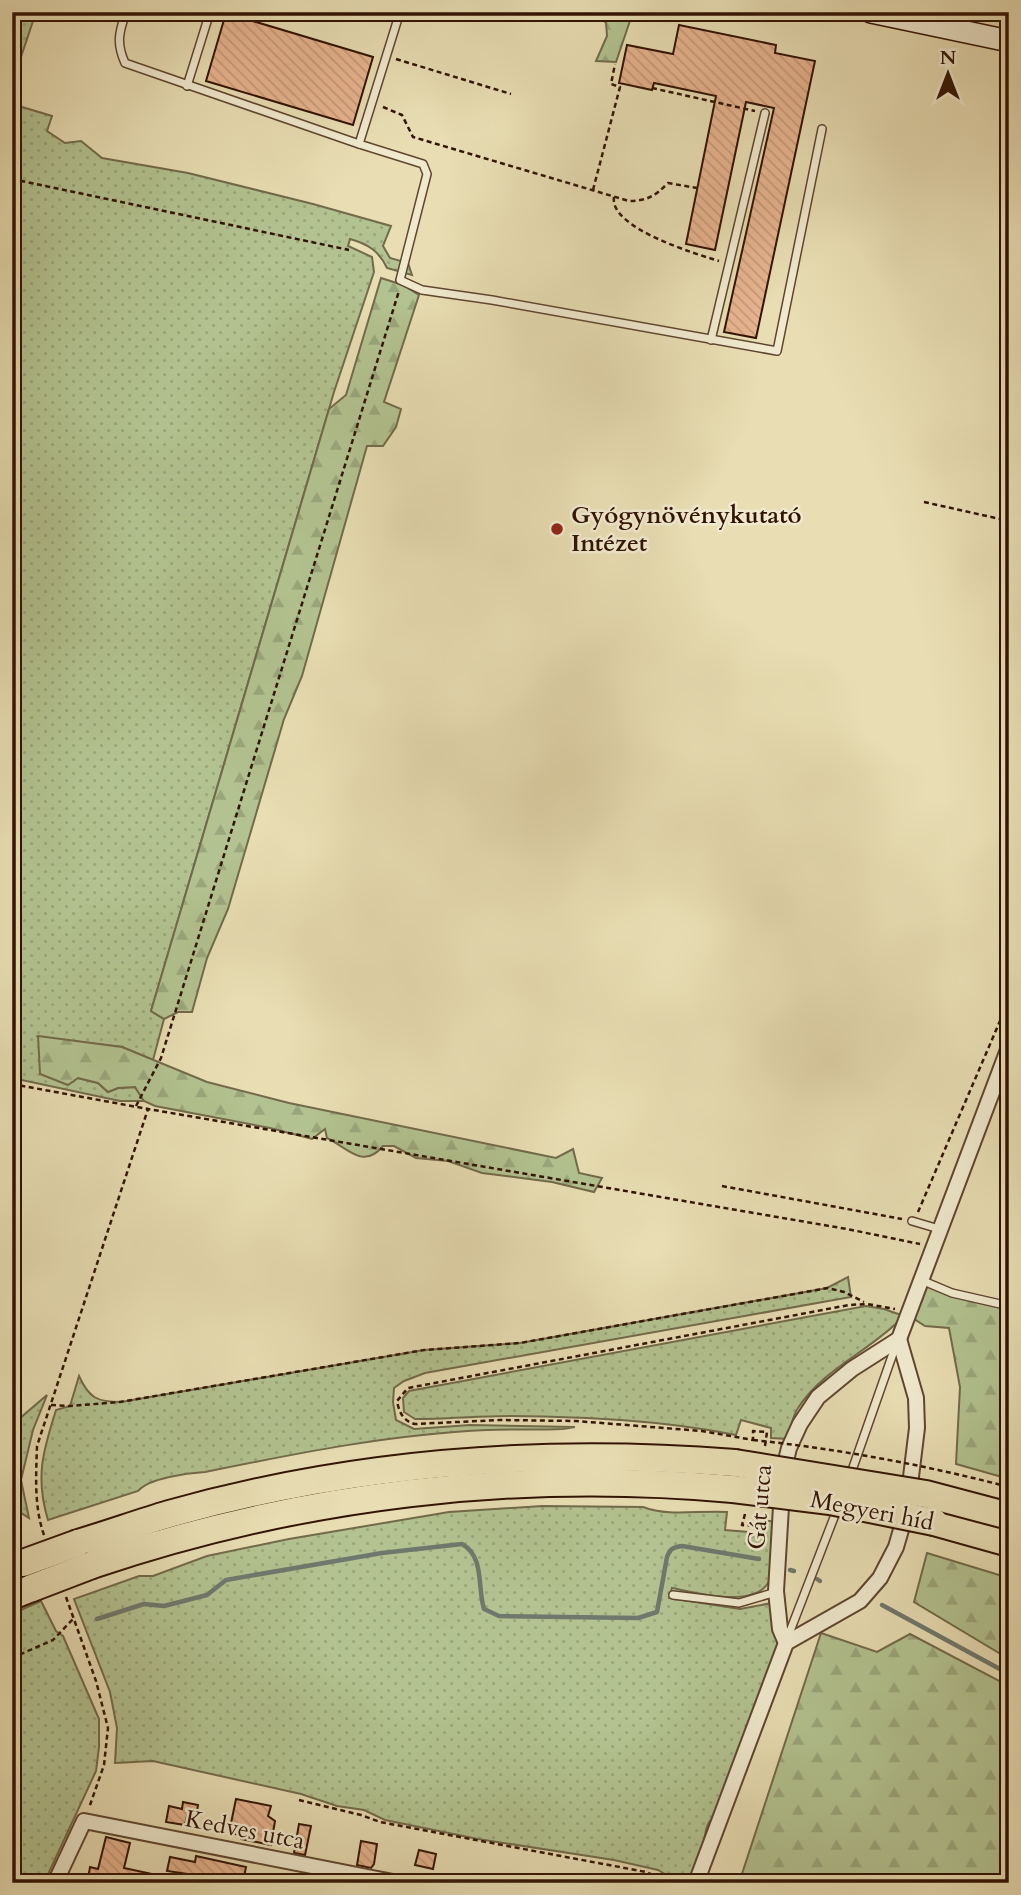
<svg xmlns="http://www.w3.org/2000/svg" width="1021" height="1895" viewBox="0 0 1021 1895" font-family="Cardo,serif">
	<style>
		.grass { fill: url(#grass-dots); stroke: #726a4a; stroke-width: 2 }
		.forest { fill: url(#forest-firs); stroke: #726a4a; stroke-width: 2 }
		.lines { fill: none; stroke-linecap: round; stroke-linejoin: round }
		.stream { stroke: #6f786d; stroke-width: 4.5 }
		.building { fill: url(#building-back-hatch); stroke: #311303; stroke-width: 2 }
		.lane-casing { stroke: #5f462f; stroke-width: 10 }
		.street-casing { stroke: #5f462f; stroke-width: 18 }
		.secondary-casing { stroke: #311303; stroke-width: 24 }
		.highway-casing { stroke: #311303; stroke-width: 30 }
		.path { stroke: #311303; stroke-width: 2.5; stroke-dasharray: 5 3.5; stroke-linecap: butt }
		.lane { stroke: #f0e9ce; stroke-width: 7 }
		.street { stroke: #f0e9ce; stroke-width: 14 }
		.secondary { stroke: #f0e9ce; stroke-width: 21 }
		.highway { stroke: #e8ddb3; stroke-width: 26 }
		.highway-bridge-casing { stroke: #311303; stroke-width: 30; stroke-linecap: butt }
		.path-bridge { stroke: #311303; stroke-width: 2.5; stroke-dasharray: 5 3.5; stroke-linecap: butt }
		.highway-bridge { stroke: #e8ddb3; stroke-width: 26 }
		.poi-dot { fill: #8f2418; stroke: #f0e9ce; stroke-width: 2.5 }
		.labels { text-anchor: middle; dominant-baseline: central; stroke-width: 5; stroke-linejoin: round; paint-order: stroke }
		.poi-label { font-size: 24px; font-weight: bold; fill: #311303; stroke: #f0e9ce; text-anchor: start }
		.street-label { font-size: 24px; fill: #311303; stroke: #f0e9ce }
	</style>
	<defs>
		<pattern id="grass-dots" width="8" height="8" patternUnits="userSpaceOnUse" patternTransform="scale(1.75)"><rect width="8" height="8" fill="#b2c290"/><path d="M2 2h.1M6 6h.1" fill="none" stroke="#9aa67b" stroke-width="1.8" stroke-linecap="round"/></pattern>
		<pattern id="forest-firs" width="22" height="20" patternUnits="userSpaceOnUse" patternTransform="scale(1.75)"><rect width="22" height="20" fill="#b2c290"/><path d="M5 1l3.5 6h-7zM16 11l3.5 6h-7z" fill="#9aa67b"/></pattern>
		<pattern id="building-back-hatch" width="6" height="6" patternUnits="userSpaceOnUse" patternTransform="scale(1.75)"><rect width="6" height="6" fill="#e6b38e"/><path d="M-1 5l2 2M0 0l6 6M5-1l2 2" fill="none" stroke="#c69979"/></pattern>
	</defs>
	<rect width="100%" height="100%" fill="#e8ddb3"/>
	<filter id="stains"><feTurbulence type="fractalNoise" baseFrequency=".00286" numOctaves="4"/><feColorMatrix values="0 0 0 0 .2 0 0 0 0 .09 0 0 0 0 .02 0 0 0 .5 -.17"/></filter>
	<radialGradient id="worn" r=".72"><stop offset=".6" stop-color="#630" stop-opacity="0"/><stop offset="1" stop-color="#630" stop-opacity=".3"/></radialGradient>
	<g class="grass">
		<path d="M12,12H36L12,84Z"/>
		<path d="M12,104L52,116L47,131L65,143L81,141L102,158L188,173L313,204L391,226L383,246L390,258L408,263L412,275L387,268C379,251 368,244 350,239L348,246L372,257L374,272L334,392L151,1011L164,1019L153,1060L122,1047L38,1037L78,1078L98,1083L108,1092L118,1088L135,1087L144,1101H120L12,1078Z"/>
		<path d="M848,1277L851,1297L425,1373L404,1381L394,1388L393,1402L396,1420L414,1429L470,1425L575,1427L563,1429C538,1430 512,1429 487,1430C393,1434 298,1453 205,1472C188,1473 149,1478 138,1491L48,1520C35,1477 43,1451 56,1410L70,1406L79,1376C89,1398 97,1402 121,1402L424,1350L520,1343L827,1288Z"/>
		<path d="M866,1306L884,1309L904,1316C872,1350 824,1368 798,1408C792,1416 791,1429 788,1439L771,1438V1428L741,1420L736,1435C662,1420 586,1417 511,1416C479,1416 447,1419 415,1419L404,1412L403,1398L409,1391Z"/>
		<path d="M47,1395L33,1430L21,1480L29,1518L15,1509L21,1532L12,1536V1425Z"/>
		<path d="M542,1506L643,1507C670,1517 698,1510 727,1512L725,1530L761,1533L763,1520L776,1522C774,1539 775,1559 771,1576C762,1611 696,1593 672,1588L669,1598L740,1609L772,1603L779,1653L716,1815C703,1824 706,1837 703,1851C700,1862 695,1874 689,1883H680L658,1870L614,1860L478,1839L385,1820L364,1810L337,1806L301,1794L153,1761L115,1763L117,1728L110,1692L74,1599L139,1576H153L207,1556L289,1539L449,1512Z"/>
		<path d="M41,1601L56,1631L63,1636L99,1719V1747L96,1771L44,1883H12V1614Z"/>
	</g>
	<g class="forest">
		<path d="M595,12H633L616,62L596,61L607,36L606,23Z"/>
		<path d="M381,278L403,285L419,295L384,402L401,409L396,427L383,446H367L302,676L284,719L228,909L207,958L192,1012H178L164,1019L151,1011L329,409L346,395Z"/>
		<path d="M38,1036L122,1047L207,1082L289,1103L556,1158L573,1149L579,1173L602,1178L594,1192L552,1182L482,1173L448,1161L416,1158L394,1146H383C363,1170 348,1148 327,1138L325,1129L312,1139L270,1128L155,1106L144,1101L135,1087L118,1088L108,1092L98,1083L78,1078L68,1085L40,1074Z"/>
		<path d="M921,1280L1009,1306V1479L956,1464L960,1387L949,1328L925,1326L908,1315Z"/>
		<path d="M927,1553L1009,1578V1659L914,1602Z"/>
		<path d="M821,1633L877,1652L910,1634L1009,1686V1883H739Z"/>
	</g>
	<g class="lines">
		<g class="stream">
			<path d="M790,1570L794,1571"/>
			<path d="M817,1579L820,1581"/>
			<path d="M882,1605L1009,1674"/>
			<path d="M97,1619L144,1604L164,1606L207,1595L226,1580L382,1553L462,1544C485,1557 477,1587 484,1609L499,1616L638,1618L657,1612L667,1557C670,1549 673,1547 682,1546L759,1559"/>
		</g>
	</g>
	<g class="building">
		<path d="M226,13L373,57L353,125L206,81Z"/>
		<path d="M679,25L776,45L775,53L815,61L756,338L724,332L774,108L746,102L715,250L686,244L716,96L654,83L652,90L619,83L627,45L673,54Z"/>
		<path d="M236,1799L271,1806L268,1816L275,1821L271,1845L241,1839V1835L229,1833Z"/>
		<path d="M183,1802L198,1805L196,1817L187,1816L185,1825L166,1822L169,1806L182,1809Z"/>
		<path d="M299,1824L311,1826L305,1855L294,1853Z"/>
		<path d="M106,1837L130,1843L124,1868L166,1877L165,1883H95V1881L88,1879L90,1867L98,1869Z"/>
		<path d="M361,1841L377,1844L374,1864L371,1868L357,1865Z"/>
		<path d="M419,1850L436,1854L433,1869L415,1865Z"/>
		<path d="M196,1856L246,1867L243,1882L167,1871L170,1857L195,1862Z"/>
	</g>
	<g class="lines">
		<g class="lane-casing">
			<g id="lane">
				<path d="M126,12C119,32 116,43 125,63L359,144"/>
				<path d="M400,12L359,144L423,164L427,174L400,280L422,290L492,300L777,351L822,129"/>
				<path d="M187,86L210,12"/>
				<path d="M711,340L765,113"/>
				<path d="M912,1221L939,1229"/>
				<path d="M921,1280L952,1293L1009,1306"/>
				<path d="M850,1476L897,1342"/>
				<path d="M673,1595L739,1603L776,1592"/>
				<path d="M787,1639L838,1507"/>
			</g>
		</g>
		<g class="street-casing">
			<g id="street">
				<path d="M786,1643L780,1629L776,1591L783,1473L789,1448L800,1424L818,1397L852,1369L899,1339L1009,1047"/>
				<path d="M55,1883L84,1821L398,1883"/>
				<path d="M696,1883L786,1643L860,1601L880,1578L896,1547L907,1509L917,1428L916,1398L899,1339"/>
			</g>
		</g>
		<g class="secondary-casing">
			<path id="secondary" d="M871,12L1009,41"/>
		</g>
		<g class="highway-casing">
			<g id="highway">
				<path d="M934,1522L1009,1543"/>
				<path d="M78,1543C108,1534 139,1523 169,1514C353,1462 545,1448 735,1463"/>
				<path d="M92,1565C299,1495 516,1469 733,1489"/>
				<path d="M12,1596L32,1588"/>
			</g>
		</g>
		<g class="path">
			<path d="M396,59L511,94"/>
			<path d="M652,88L755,111"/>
			<path d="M383,107L402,115L413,137L629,201C647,201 655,196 668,183L697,188"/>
			<path d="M12,179L349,250"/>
			<path d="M593,190L620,87L611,84L615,64"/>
			<path d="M614,197C609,228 696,254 719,261"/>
			<path d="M924,502L1009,521"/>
			<path d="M12,1084L148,1109"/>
			<path d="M136,1106L161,1058L399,291"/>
			<path d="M722,1186L902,1219"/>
			<path d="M918,1212L1009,1000"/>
			<path d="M51,1405L70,1406L120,1402L424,1350L520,1343L828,1288L844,1292L864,1302"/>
			<path d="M765,1446L767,1432L753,1431V1440L702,1431L576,1421L500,1420L415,1424C403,1421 399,1412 397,1401L408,1388L849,1305L867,1304L895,1309"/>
			<path d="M745,1514L742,1525L757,1526L759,1514"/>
			<path d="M44,1535C34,1507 36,1475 37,1446L148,1109L847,1229L920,1244"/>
			<path d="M66,1597L96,1681L108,1728L104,1765L89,1808"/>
			<path d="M12,1658L53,1640L74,1618"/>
			<path d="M299,1800L361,1815L380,1822L646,1872L671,1883"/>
		</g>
		<use href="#lane" class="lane"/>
		<use href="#street" class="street"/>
		<use href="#secondary" class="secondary"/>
		<use href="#highway" class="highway"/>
		<g class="highway-bridge-casing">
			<g id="highway-bridge">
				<path d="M735,1463L926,1494L1009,1516"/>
				<path d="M733,1489L830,1501L934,1522"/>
				<path d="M23,1563L78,1543"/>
				<path d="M32,1588L92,1565"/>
			</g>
		</g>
		<path class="path-bridge" d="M753,1440C839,1449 925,1465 1009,1487"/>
		<use href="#highway-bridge" class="highway-bridge"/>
	</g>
	<circle class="poi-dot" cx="557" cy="529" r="7"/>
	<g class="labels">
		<g class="poi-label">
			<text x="571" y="515">Gyógynövénykutató<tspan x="571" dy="28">Intézet</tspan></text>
		</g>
		<g class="street-label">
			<text transform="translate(760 1507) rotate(-85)">Gát utca</text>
			<text transform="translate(872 1511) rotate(11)">Megyeri híd</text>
			<text transform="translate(245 1830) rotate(11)">Kedves utca</text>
		</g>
	</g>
	<rect width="1021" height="1895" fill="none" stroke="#e8ddb3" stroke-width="42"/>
	<rect x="14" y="14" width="993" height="1867" fill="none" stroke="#311303" stroke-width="3.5"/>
	<rect x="21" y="21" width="979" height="1853" fill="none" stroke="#311303" stroke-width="2"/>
	<g transform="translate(948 74)" stroke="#f0e9ce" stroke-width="5" paint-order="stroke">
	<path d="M0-5L12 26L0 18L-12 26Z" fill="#311303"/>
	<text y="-10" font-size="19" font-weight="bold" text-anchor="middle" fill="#311303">N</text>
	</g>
	<rect width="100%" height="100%" filter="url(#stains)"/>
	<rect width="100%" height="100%" fill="url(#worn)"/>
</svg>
